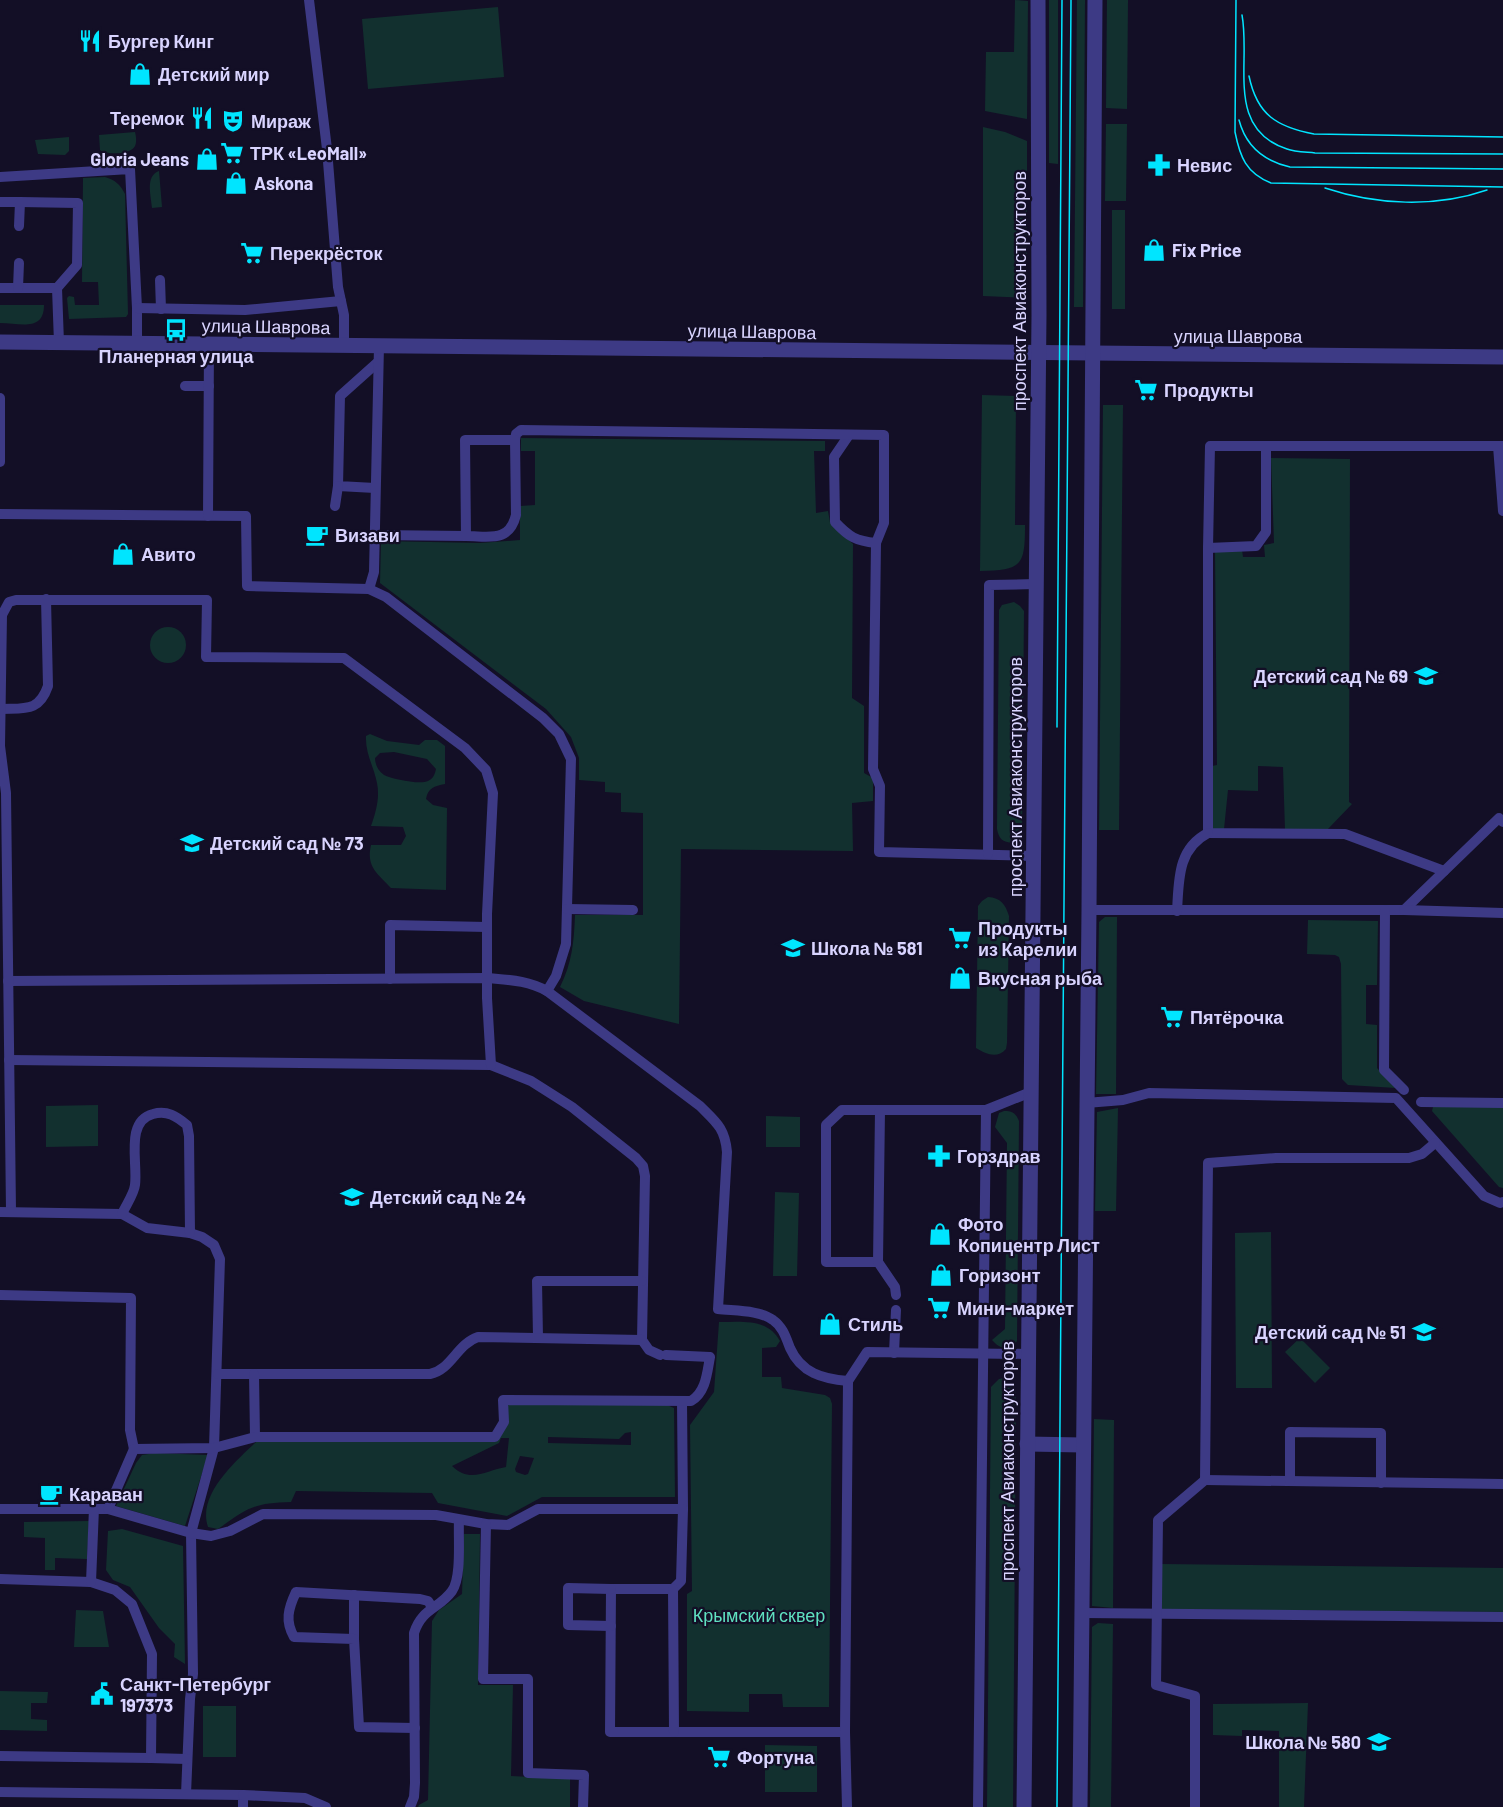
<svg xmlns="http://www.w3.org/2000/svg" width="1503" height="1807" viewBox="0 0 1503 1807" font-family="Barlow,sans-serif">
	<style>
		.green { fill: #12302f; fill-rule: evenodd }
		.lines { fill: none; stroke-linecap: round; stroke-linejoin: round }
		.service { stroke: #3d3a85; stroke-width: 10 }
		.minor { stroke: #3d3a85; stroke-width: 15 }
		.tertiary { stroke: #3d3a85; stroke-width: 15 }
		.tram { stroke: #00e5ff; stroke-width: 1.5 }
		.labels { text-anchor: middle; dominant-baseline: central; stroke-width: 4.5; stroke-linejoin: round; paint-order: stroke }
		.poi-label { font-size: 18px; font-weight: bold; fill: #d9d4ff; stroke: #130f26; text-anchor: start }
		.street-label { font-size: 18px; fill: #d9d4ff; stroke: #130f26 }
		.park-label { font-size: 18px; fill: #5fe0c0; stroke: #130f26 }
	</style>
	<rect width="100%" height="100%" fill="#130f26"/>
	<g class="green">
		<path d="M1015,0L1028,1L1027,119L985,111L986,52H1014Z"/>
		<path d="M1049,0H1058V164L1049,163Z"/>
		<path d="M1077,0H1085L1083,307H1074Z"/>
		<path d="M1107,0H1128L1127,109L1106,108Z"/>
		<path d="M498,7L504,77L368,89L362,19Z"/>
		<path d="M1106,124H1127L1126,201H1105Z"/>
		<path d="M983,127L1005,132L1027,141V298L983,296Z"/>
		<path d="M135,132C136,136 137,142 135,146C131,155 106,155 100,150L99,135Z"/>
		<path d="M69,137V151L65,155L38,154L35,140Z"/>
		<path d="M159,171L162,207L152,208C151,195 145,176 159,171Z"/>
		<path d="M105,177C115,180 120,184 125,194L128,314L126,317L69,319L67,298L69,296L74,297L75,305H99L98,282H82L83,178Z"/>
		<rect x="1112" y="210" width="13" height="99"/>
		<path d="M0,305H44C44,332 20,323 0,323Z"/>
		<path d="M982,395L1016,396L1015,525H1025C1025,566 1022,570 980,571Z"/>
		<path d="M1103,405H1123L1119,830H1099Z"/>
		<path d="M521,438L825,441V451H814L816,513L828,511L830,522L853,544L852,698L864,706V773L873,778V801L852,803L853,851L681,849L679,1024L584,1001L560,987C572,963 574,942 575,915H643V813L621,812V793L605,792V782L579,780V758L571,737L546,709L380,583L381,541L480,543L520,540V506L535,505V451H521Z"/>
		<path d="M1271,458L1350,459L1349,802L1352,804L1327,830H1285L1283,767L1258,766V791L1228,790L1224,829H1213L1212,766L1217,765L1215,551L1242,550L1243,557H1265L1264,545L1274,543Z"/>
		<path d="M1014,602L1020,606L1024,611L1022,831L1013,843C1002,842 999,839 997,829L999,610L1002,605Z"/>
		<circle cx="168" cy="645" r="18"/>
		<path d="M370,734L387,741L419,745L425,740H437L445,746V784C434,786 428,788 426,799L433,805L447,808L446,890L391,888C377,873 366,867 371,845H401L406,836L403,827L371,826C376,812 380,798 377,783C374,767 365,753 366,736ZM394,752L427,759L436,769C435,774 433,779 428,781C420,785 392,779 384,775C378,771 375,764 375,758L380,753Z"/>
		<path d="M988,897C1001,898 1005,904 1009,916L1007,1043L1006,1049C997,1059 986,1054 976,1048L978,906L982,901Z"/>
		<path d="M1105,917H1117L1116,1094H1096L1099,922Z"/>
		<path d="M1308,920L1378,921L1377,985H1366V1024L1377,1025V1068L1396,1088L1348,1085L1342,1079L1341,964L1339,957L1335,955L1307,954Z"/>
		<path d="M98,1105V1146L46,1147V1106Z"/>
		<path d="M1433,1107H1503V1188L1499,1187L1432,1111Z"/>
		<path d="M1118,1108L1116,1211H1095L1097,1112Z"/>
		<path d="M1004,1111C1012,1111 1016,1113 1019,1121L1017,1341C1010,1353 1000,1349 992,1340L1005,1329L1007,1143L995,1127L999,1113Z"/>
		<path d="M766,1116L800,1117V1147H766Z"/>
		<path d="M775,1192L799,1193L797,1276H773Z"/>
		<path d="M1271,1232L1272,1388H1236L1235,1233Z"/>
		<path d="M719,1322C741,1322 768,1318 780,1341L776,1347L762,1348V1377H781L782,1388L825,1395L830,1398L832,1404L829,1707H783L782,1694H749V1712L687,1711V1594L692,1591L690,1425L714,1392Z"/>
		<path d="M1300,1338L1330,1368L1315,1383L1285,1352Z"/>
		<path d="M1004,1378L1014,1384L1016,1391L1013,1807H987L991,1387L999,1379Z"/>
		<path d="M505,1404L667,1405L674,1408L675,1497H542L507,1516L438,1503L432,1493L296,1491L291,1502C253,1503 248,1508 218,1529L208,1527C197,1495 235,1462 256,1442L496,1441ZM631,1432V1445L548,1443V1437L619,1439L625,1433ZM501,1438H509L506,1467C487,1470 470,1484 452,1466L499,1443ZM520,1456L534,1458L528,1474L525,1475L516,1472L515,1469Z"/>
		<path d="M1094,1419L1114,1420L1113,1608L1092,1606Z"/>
		<path d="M155,1453L208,1455L185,1526L116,1506L136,1463L142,1455Z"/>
		<path d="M89,1521L87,1559L55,1558V1570H45V1538L24,1537V1522Z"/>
		<path d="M122,1529L183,1546L185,1664L174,1657L175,1644L159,1628L130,1587L113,1580L106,1570L108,1531Z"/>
		<path d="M464,1534H480L478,1685H513L511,1776L570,1779V1807H418L419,1805L428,1800L432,1621L439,1610L462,1594Z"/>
		<path d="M1161,1564L1503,1568V1612L1160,1609Z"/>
		<path d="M76,1610L103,1611L109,1647H74Z"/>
		<path d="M1098,1623L1113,1624L1111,1807H1090L1092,1627Z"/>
		<path d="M0,1691L48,1692L47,1703H31V1719L47,1720V1731L0,1730Z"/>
		<path d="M1308,1703L1304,1807H1279V1731L1242,1730V1736L1213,1735V1704Z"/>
		<rect x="203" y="1706" width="33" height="51"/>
		<path d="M765,1745L817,1746V1792H765Z"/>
	</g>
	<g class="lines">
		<g class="service">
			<path d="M309,0L327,149L338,287L344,315V346"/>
			<path d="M0,177L130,169L137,308V344"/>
			<path d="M0,202H20L19,226"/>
			<path d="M20,202L78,203L77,265L57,288"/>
			<path d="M160,280L161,309"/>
			<path d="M0,288H57L59,343"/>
			<path d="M18,288L19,263"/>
			<path d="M137,308L245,310L341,301"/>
			<path d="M185,386H209"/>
			<path d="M0,398V462"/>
			<path d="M849,435L834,457L835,522C849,537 856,541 876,543"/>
			<path d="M515,440L516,434L521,430L884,435V523L876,543L873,769L880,786L879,852L1033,856"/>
			<path d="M1498,446L1503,511"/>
			<path d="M375,488L338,486L340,396L378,362"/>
			<path d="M335,506L338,486"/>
			<path d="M0,514L246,516L247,586L369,589L386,597L543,718L559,734L571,759L566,944L556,976L547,991"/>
			<path d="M208,516L209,344"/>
			<path d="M374,535L466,536L465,440H515L516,515C509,543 489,536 466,536"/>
			<path d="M1208,548L1256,546L1266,532V446"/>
			<path d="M369,589L374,572L379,346"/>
			<path d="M1,709C25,708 39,712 48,686L46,599"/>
			<path d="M988,854L989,585L1036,584"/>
			<path d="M1444,871L1345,834L1208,833V548L1210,446H1503"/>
			<path d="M567,909L633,910"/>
			<path d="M1089,910H1404L1499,818L1503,822"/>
			<path d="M1385,910L1384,1070L1404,1090"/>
			<path d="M1404,910L1503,913"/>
			<path d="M1177,911C1179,881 1177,849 1208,833"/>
			<path d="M390,979V925L487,927"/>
			<path d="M8,981L487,978C509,980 527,980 547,991L700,1106C716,1122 725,1128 727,1152L718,1309C734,1311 760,1310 773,1320C783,1327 786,1338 790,1348C801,1373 823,1379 848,1381"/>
			<path d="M9,1060L491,1065L531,1081L572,1107L636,1158L643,1166L645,1176L642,1340L649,1350L660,1355"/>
			<path d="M1421,1102L1503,1103"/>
			<path d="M1086,1103L1123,1100L1149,1093L1396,1098L1484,1196L1500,1203L1503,1202"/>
			<path d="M11,1211L6,793L0,746L2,615L9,602L16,600H207L206,657L344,658L465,748L486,770L493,793L487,914V998L491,1065"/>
			<path d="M0,1212L122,1214L147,1228L190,1233L202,1237L214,1245L220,1259L214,1448L191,1533L193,1674L190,1699L186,1794"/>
			<path d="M122,1214C126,1205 134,1194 135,1185C138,1163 125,1121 153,1114C167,1110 176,1116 187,1125L189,1136L190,1233"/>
			<path d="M878,1262H826V1125L842,1110H880"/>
			<path d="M0,1295L131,1298L130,1430L134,1449"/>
			<path d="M896,1295L895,1287L878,1262L880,1110H986"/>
			<path d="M538,1338L537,1281H642"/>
			<path d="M894,1353L896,1310"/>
			<path d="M218,1374H430C451,1370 457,1344 478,1337L642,1340"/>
			<path d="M254,1374L255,1437"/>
			<path d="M682,1401L683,1509"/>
			<path d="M1205,1480L1503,1484"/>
			<path d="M1290,1481V1432L1381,1433V1483"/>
			<path d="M0,1509H108L191,1533L211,1536L230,1531L263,1514L436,1515L486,1524L508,1525L538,1509H683L681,1581L673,1589H611L610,1732H845"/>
			<path d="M108,1509L134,1449L214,1448L255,1437H495L504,1422L503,1400L691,1401C706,1392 707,1373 710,1357L666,1355"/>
			<path d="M486,1524L483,1679H528V1773L584,1775L583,1807"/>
			<path d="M0,1579L91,1582L115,1590L132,1604L152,1654L151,1758L187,1759"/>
			<path d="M91,1582L94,1508"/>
			<path d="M673,1589L674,1732"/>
			<path d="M354,1595V1639"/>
			<path d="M1082,1613L1503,1617"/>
			<path d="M611,1626L568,1625V1588L611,1589"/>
			<path d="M415,1728L359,1727L354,1639L294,1637C285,1621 288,1609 296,1592L420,1599L428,1601L432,1607"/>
			<path d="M0,1756L151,1758"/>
			<path d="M0,1792L243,1795V1807"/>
			<path d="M243,1795L305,1798L326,1807"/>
			<path d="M410,1807L414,1797L415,1783L414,1633C422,1608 439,1609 452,1591C462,1577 458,1538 459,1520"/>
			<path d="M847,1807L845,1732L848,1381L867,1352L1028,1354"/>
			<path d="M978,1807L986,1110L1031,1092"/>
			<path d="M1195,1807V1696L1156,1685L1158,1520L1205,1480L1208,1163L1276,1158H1409L1422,1154L1435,1143"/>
		</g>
		<path class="minor" d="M0,342L1503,357"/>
		<g class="tertiary">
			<path d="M1027,1444L1083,1445"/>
			<path d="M1024,1807L1039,315L1038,0"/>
			<path d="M1080,1807L1089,910L1095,0"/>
		</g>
		<g class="tram">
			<path d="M1236,0L1235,132C1240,157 1246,173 1271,183L1503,187"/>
			<path d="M1242,15C1251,63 1225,129 1287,149C1295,152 1306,152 1315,153L1503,154"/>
			<path d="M1249,76C1257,115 1277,127 1314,134L1503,137"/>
			<path d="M1239,120C1246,147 1264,161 1290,167L1503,169"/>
			<path d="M1325,188C1376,205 1435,208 1487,190"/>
			<path d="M1057,727L1062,0"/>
			<path d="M1057,1807L1071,0"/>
		</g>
	</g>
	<defs>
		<g id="restaurant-bare" transform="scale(1.8)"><path d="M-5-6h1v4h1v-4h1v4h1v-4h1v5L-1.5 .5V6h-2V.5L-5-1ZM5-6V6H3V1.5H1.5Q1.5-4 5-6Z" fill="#00e5ff" stroke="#130f26" stroke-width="2.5" paint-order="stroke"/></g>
		<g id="shop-bare" transform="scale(1.8)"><path d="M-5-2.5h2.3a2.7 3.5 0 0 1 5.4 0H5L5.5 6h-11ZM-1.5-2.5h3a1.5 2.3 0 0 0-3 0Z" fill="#00e5ff" stroke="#130f26" stroke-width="2.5" paint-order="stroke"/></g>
		<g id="theatre-bare" transform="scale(1.8)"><path d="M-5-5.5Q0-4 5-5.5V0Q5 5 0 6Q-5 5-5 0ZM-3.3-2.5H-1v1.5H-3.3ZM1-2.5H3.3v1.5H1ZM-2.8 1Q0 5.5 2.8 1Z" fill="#00e5ff" stroke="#130f26" stroke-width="2.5" paint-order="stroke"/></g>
		<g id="supermarket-bare" transform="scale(1.8)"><path d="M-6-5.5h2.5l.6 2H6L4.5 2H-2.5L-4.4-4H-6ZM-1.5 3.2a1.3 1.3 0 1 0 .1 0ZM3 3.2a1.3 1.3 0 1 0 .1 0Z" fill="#00e5ff" stroke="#130f26" stroke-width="2.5" paint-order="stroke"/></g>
		<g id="pharmacy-bare" transform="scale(1.8)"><path d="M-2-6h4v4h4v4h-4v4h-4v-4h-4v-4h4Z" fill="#00e5ff" stroke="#130f26" stroke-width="2.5" paint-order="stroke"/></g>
		<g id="bus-bare" transform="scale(1.8)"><path d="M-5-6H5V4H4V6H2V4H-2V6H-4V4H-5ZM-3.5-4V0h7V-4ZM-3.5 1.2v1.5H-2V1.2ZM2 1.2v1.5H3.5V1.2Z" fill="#00e5ff" stroke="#130f26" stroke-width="2.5" paint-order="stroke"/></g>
		<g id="cafe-bare" transform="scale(1.8)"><path d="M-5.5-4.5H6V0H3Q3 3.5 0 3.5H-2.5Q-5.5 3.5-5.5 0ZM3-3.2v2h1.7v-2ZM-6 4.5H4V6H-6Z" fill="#00e5ff" stroke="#130f26" stroke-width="2.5" paint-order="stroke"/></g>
		<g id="school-bare" transform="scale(1.8)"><path d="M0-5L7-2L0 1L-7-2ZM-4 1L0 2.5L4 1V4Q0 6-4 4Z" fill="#00e5ff" stroke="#130f26" stroke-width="2.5" paint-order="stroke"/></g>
		<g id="civic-bare" transform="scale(1.8)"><path d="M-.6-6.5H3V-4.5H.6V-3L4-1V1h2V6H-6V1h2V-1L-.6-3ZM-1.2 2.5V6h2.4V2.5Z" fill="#00e5ff" stroke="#130f26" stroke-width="2.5" paint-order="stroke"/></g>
	</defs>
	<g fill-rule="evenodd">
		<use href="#restaurant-bare" x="90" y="41"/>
		<use href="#shop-bare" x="140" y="74"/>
		<use href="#restaurant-bare" x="202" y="118"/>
		<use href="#theatre-bare" x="233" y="121"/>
		<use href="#supermarket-bare" x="232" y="153"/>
		<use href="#shop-bare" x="207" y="159"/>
		<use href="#pharmacy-bare" x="1159" y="165"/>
		<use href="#shop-bare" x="236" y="183"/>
		<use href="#shop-bare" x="1154" y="250"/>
		<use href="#supermarket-bare" x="252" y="253"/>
		<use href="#bus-bare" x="176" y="330"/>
		<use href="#supermarket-bare" x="1146" y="390"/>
		<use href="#cafe-bare" x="317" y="535"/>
		<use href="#shop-bare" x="123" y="554"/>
		<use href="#school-bare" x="1426" y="676"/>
		<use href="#school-bare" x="192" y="843"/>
		<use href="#supermarket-bare" x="960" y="938"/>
		<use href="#school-bare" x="793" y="948"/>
		<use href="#shop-bare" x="960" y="978"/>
		<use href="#supermarket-bare" x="1172" y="1017"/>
		<use href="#pharmacy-bare" x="939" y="1156"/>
		<use href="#school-bare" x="352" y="1197"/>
		<use href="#shop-bare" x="940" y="1234"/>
		<use href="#shop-bare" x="941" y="1275"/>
		<use href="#supermarket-bare" x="939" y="1308"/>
		<use href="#shop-bare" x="830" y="1324"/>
		<use href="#school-bare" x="1424" y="1332"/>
		<use href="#cafe-bare" x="51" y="1494"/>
		<use href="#civic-bare" x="102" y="1694"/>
		<use href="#school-bare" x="1379" y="1742"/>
		<use href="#supermarket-bare" x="719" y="1757"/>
	</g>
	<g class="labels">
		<g class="poi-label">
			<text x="108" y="41">Бургер Кинг</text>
			<text x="158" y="74">Детский мир</text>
			<text x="184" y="118" text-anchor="end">Теремок</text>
			<text x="251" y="121">Мираж</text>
			<text x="250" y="153">ТРК «LeoMall»</text>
			<text x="189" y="159" text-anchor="end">Gloria Jeans</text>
			<text x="1177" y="165">Невис</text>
			<text x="254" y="183">Askona</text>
			<text x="1172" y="250">Fix Price</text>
			<text x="270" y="253">Перекрёсток</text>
			<text x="176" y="356" text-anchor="middle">Планерная улица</text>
			<text x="1164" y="390">Продукты</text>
			<text x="335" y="535">Визави</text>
			<text x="141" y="554">Авито</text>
			<text x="1408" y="676" text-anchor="end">Детский сад № 69</text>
			<text x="210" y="843">Детский сад № 73</text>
			<text x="978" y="928">Продукты<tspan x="978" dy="21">из Карелии</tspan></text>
			<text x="811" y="948">Школа № 581</text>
			<text x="978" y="978">Вкусная рыба</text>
			<text x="1190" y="1017">Пятёрочка</text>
			<text x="957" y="1156">Горздрав</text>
			<text x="370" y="1197">Детский сад № 24</text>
			<text x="958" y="1224">Фото<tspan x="958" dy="21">Копицентр Лист</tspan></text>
			<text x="959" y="1275">Горизонт</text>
			<text x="957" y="1308">Мини-маркет</text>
			<text x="848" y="1324">Стиль</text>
			<text x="1406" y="1332" text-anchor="end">Детский сад № 51</text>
			<text x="69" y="1494">Караван</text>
			<text x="120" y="1684">Санкт-Петербург<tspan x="120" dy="21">197373</tspan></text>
			<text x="1361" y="1742" text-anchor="end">Школа № 580</text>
			<text x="737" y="1757">Фортуна</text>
		</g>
		<g class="street-label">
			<text transform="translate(1019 291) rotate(-90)">проспект Авиаконструкторов</text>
			<text transform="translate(266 326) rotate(1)">улица Шаврова</text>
			<text transform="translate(752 331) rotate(1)">улица Шаврова</text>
			<text x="1238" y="336">улица Шаврова</text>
			<text transform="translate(1015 777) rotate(-90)">проспект Авиаконструкторов</text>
			<text transform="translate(1007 1461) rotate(-90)">проспект Авиаконструкторов</text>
		</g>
		<g class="park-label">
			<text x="759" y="1615">Крымский сквер</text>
		</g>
	</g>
</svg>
